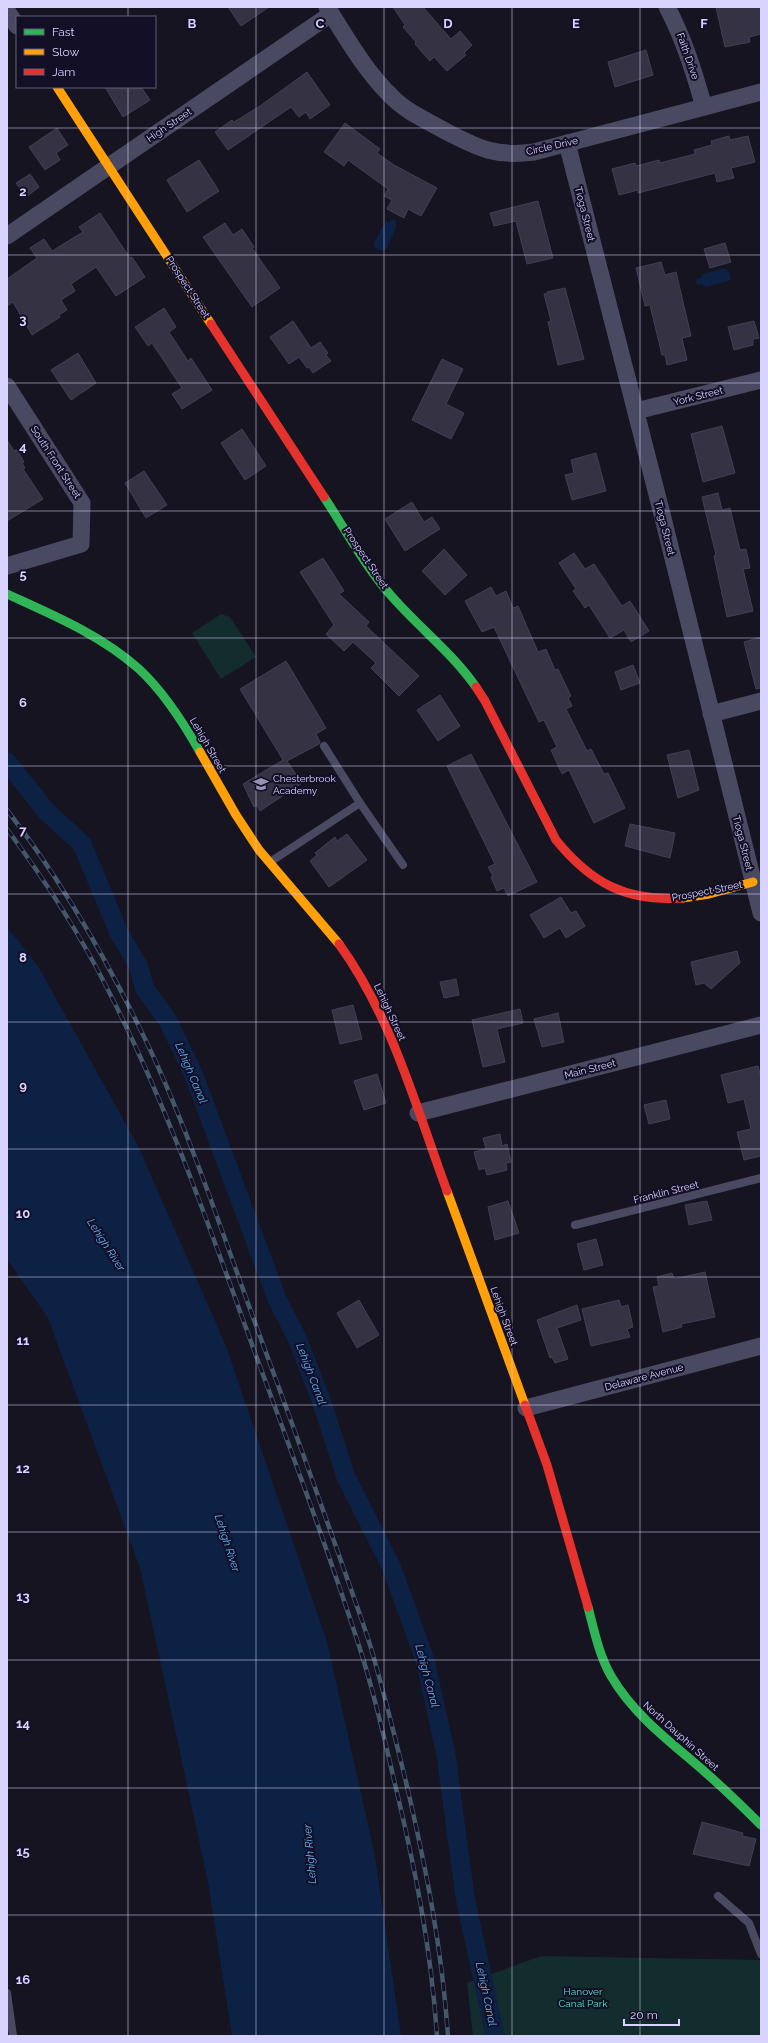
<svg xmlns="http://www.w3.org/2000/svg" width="768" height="2043" viewBox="0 0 768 2043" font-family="Raleway,sans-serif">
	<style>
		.green { fill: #132c2d }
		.water { fill: #0d2144 }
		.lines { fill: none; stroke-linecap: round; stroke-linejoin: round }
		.canal { stroke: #0d2144; stroke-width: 19 }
		.building { fill: #343243; stroke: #433f54 }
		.lane { stroke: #4a4962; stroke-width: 8 }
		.street { stroke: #4a4962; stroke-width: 17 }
		.fast { stroke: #30b455; stroke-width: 9 }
		.slow { stroke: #ff9f0a; stroke-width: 9 }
		.jam { stroke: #e5322d; stroke-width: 9 }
		.rail-casing { stroke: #43596b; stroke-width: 4.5 }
		.rail { stroke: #130f26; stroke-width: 3; stroke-dasharray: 9; stroke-linecap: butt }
		.grid { fill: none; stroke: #d9d4ff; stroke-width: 1; stroke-opacity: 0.55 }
		.labels { text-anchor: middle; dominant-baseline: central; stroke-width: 4; stroke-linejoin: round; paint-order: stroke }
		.street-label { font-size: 10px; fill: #d9d4ff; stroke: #130f26 }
		.poi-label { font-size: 10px; fill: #d9d4ff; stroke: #130f26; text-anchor: start }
		.park-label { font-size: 10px; fill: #5fe0c0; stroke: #130f26 }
		.water-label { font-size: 11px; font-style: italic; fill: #62b6ff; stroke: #130f26 }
		.grid-label { font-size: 13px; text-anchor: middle; font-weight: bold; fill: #d9d4ff; stroke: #130f26; stroke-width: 4; stroke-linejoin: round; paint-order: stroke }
	</style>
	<rect width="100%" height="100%" fill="#161421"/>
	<g class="green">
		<path d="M221,614L230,617L256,657L221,679L192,633Z"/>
		<path d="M541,1956L761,1960V2036H473L467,1983Z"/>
	</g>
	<g class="water">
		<path d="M392,219L396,221V228L387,248L381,251L375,248L374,243L386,221L390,222Z"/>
		<path d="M724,268L729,271L731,278L729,281L706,287L702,284L697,285L696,280L701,278L703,274Z"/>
		<path d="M7,927L38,966L138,1146L226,1346L327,1642L375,1856L401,2036H232L208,1882L140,1568L48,1318L7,1259Z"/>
	</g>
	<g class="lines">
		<path class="canal" d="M7,762L47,812L82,844L119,933L138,965L145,989L168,1021L193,1073L277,1299L297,1338L321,1400L346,1477L391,1566L425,1660L446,1755L465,1897L495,2036"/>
	</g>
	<g class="building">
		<path d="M228,7H269L241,26Z"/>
		<path d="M393,7H423L451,39L460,31L472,45L464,53L466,55L447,71L434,57L430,61L415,44L416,42L403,27L405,25Z"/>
		<path d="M716,7H761V34L749,37L750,42L725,47Z"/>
		<path d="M646,50L653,75L615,87L608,62Z"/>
		<path d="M307,72L330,105L310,119L306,112L299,117L291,107L228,150L215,132L232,120L234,122L260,106Z"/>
		<path d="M105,87H141L150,100L123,117Z"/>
		<path d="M345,123L380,149L377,153L394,165L437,188L421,216L408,209L404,218L387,209L392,200L384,196L388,189L348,160L344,166L324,152Z"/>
		<path d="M57,128L68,145L56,153L60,160L45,170L29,147Z"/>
		<path d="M729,136L730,140L748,136L755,162L731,168L734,178L717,182L715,173L638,193V190L619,195L612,169L635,163L636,166L659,160L660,163L695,154L694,150L712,145L711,141Z"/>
		<path d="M199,160L219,191L187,212L167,180Z"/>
		<path d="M30,174L39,187L26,197L16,183Z"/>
		<path d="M538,201L553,258L527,264L516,221L494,226L490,213Z"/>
		<path d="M100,213L130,258L132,257L145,277L116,296L96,267L71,284L75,291L61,300L67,310L59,315L60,317L32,335L13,302L7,306V279L37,258L30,248L44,239L52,251L83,232L79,227Z"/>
		<path d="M225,223L233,235L242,229L254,247L252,248L280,288L252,307L203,237Z"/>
		<path d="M725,243L731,262L710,268L704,249Z"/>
		<path d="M661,262L665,275L676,272L691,336L682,338L687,360L667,365L665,355H662L650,305L645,306L636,268Z"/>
		<path d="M565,288L584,359L558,365L548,322L551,321L544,294H547V292Z"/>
		<path d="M164,308L176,327L169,332L188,361L191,358L212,390L182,409L172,394L182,388L152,343L148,346L135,327Z"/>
		<path d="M293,321L311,348L320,342L328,353L326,355L331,361L313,373L309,367L307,368L299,357L289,364L270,337Z"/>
		<path d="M754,321L759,338L753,339V345L734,350L728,327Z"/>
		<path d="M78,353L96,383L71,400L51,370Z"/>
		<path d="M442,359L463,369L446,404L464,413L451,439L412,420Z"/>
		<path d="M722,426L735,473L703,482L691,434Z"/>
		<path d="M242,429L266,466L245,480L221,443Z"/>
		<path d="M7,440L14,451L17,450L24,462L22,463L25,468L23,469L43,499L7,521Z"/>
		<path d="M596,453L606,491L572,500L565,475L574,473L571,460Z"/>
		<path d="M144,471L167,505L146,518L125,483Z"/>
		<path d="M718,493L722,510L730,508L740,550L746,549L750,568L743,569L753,611L727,617L714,556L716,555L702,497Z"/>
		<path d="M412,502L424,522L432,517L440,529L405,551L385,519Z"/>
		<path d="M444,549L467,575L445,595L422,571Z"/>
		<path d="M574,553L585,569L594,564L622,606L630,601L649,631L631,642L624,630L610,638L589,605L585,608L573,591L576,589L559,563Z"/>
		<path d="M323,558L344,591L339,594L369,622L366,626L419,676L399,696L371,668L376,663L353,642L344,651L326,634L334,625L300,572Z"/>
		<path d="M491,587L496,596L506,591L513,608L518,606L538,652L546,649L555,670L558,669L571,696L568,698L572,706L566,709L587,751L591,749L604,774L608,773L625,808L594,823L569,770L562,774L551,750L557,747L544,720L539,722L494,627L482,632L465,601Z"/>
		<path d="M761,637V688L756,689L744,642Z"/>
		<path d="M286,661L326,728L316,734L320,742L319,744L287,761L302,783L260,811L257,805L254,807L243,784L283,760L240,689Z"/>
		<path d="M633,665L640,683L621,690L615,672Z"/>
		<path d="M440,695L460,726L438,741L417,710Z"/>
		<path d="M689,750L699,790L678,798L667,755Z"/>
		<path d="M471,754L537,882L508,896L504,888L497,891L491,877L493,876L488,867L495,864L447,766Z"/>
		<path d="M630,824L675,833L670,858L625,846Z"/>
		<path d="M347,834L367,860L329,887L310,861L317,855L315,853L335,837L337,841Z"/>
		<path d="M561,897L571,913L576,911L585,926L566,938L560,928L544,938L530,915Z"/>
		<path d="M737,951L740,963L711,989L704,983L696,985L691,962Z"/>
		<path d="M456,979L459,995L444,998L440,982Z"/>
		<path d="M353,1005L362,1039L340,1044L332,1010Z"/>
		<path d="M520,1009L523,1023L497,1029L505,1062L483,1067L472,1020Z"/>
		<path d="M558,1013L564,1042L542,1047L534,1019Z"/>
		<path d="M758,1066L761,1078V1156L744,1160L737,1132L751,1129L744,1099L728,1103L721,1075Z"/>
		<path d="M377,1074L386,1103L364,1110L354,1081Z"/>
		<path d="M666,1100L670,1119L649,1124L644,1105Z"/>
		<path d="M500,1134L502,1146L507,1144L511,1162L506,1163L507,1170L487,1175L485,1168L479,1170L474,1152L486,1149L483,1138Z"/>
		<path d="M508,1201L519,1233L495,1240L488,1207Z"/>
		<path d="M707,1201L712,1220L689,1225L685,1205Z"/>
		<path d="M596,1239L603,1265L584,1270L577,1244Z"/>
		<path d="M705,1272L715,1317L681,1324L682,1327L663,1332L653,1287L659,1286L657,1277L672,1273L674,1279Z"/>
		<path d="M359,1300L379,1335L357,1348L337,1313Z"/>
		<path d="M619,1300L621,1307L628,1305L633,1327L627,1329L630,1337L591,1346L582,1309Z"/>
		<path d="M577,1305L581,1320L557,1328L568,1359L555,1363L552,1357L550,1358L537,1320Z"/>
		<path d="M702,1822L743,1833L742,1836L756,1839L749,1866L693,1854Z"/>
	</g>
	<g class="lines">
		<g class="lane">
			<path d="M360,803L403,865"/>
			<path d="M270,862L360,803L324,746"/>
			<path d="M575,1225L761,1178"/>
			<path d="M718,1896L749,1923L761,1954"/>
			<path d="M7,1993L13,2036"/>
		</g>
		<g class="street">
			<path d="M327,7C346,37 365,71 391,96C406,112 428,121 447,132C480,149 496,157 534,152L761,92"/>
			<path d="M667,7C684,39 694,72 704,107"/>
			<path d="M7,11L17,26"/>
			<path d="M567,143L663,518L761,913"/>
			<path d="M7,236L331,14"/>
			<path d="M7,386L82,503L81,544L7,566"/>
			<path d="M636,411L761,380"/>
			<path d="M711,714L761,701"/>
			<path d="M418,1113L761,1025"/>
			<path d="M526,1408L761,1346"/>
		</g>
		<g class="fast">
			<path d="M324,497C347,532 367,570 395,600C422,630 453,654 476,687"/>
			<path d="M7,594C53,615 101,635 139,669C164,692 183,722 200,752"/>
			<path d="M588,1607C594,1630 599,1655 611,1676C631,1710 660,1734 690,1759C715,1780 738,1802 761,1825"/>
		</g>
		<g class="slow">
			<path d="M57,87L211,324"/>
			<path d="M200,752L236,815L259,850L339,944"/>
			<path d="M683,898L709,894L753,882"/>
			<path d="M447,1191L525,1405"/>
		</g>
		<g class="jam">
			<path d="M211,324L324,497"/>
			<path d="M476,687L485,701L556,840C591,883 626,902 683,898"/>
			<path d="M339,944C392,1017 416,1107 447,1191"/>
			<path d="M525,1405L547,1465L588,1607"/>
		</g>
		<g class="rail-casing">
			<g id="rail">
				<path d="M7,810C66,886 114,972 155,1060C197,1153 229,1253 265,1350C291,1420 316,1490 341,1561C351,1590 362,1619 371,1648C384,1693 395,1737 406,1782C426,1868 442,1948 448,2036"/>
				<path d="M7,829C44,879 79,932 107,988C169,1108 212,1235 258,1361C293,1456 329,1552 360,1649C374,1692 384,1736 394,1780C415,1867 431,1947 437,2036"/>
			</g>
		</g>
		<use href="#rail" class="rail"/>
	</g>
	<path class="grid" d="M128,7V17M256,7V2036M384,7V2036M512,7V2036M640,7V2036M128,87V2036M7,128H761M7,255H761M7,383H761M7,511H761M7,638H761M7,766H761M7,894H761M7,1022H761M7,1149H761M7,1277H761M7,1405H761M7,1532H761M7,1660H761M7,1788H761M7,1915H761"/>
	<defs>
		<g id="school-bare" transform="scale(1.2)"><path d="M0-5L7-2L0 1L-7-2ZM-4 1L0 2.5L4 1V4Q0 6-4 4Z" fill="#9591b1" stroke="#130f26" stroke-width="2.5" paint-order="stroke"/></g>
	</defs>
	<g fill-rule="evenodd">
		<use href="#school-bare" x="261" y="784"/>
	</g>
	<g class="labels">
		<g class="street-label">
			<text transform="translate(688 56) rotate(71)">Faith Drive</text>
			<text transform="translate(169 125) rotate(-34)">High Street</text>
			<text transform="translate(552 146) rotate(-13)">Circle Drive</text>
			<text transform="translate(585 214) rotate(76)">Tioga Street</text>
			<text transform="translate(188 287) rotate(57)">Prospect Street</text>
			<text transform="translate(698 396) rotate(-14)">York Street</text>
			<text transform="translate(56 462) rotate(57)">South Front Street</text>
			<text transform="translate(665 528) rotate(76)">Tioga Street</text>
			<text transform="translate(366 558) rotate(56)">Prospect Street</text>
			<text transform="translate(208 745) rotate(60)">Lehigh Street</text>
			<text transform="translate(743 843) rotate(76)">Tioga Street</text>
			<text transform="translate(707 891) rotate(-11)">Prospect Street</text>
			<text transform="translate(390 1012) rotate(65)">Lehigh Street</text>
			<text transform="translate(590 1069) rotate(-14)">Main Street</text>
			<text transform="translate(666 1192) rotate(-14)">Franklin Street</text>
			<text transform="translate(504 1316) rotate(70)">Lehigh Street</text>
			<text transform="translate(644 1377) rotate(-15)">Delaware Avenue</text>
			<text transform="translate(681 1736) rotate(42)">North Dauphin Street</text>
		</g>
		<g class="poi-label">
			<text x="273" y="778">Chesterbrook<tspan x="273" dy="12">Academy</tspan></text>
		</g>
		<g class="park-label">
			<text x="583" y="1991">Hanover<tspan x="583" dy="12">Canal Park</tspan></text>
		</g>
		<g class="water-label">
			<text transform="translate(191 1073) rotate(67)">Lehigh Canal</text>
			<text transform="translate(106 1245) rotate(57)">Lehigh River</text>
			<text transform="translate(311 1374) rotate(69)">Lehigh Canal</text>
			<text transform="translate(227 1543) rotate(72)">Lehigh River</text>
			<text transform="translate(427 1676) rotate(75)">Lehigh Canal</text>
			<text transform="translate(310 1854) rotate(-95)">Lehigh River</text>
			<text transform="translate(486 1994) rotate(78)">Lehigh Canal</text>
		</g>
	</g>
	<g class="grid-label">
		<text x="192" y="28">B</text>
		<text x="320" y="28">C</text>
		<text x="448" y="28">D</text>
		<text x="576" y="28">E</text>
		<text x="704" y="28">F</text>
		<text x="23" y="196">2</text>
		<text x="23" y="324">3</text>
		<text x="23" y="451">4</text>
		<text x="23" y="579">5</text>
		<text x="23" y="707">6</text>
		<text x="23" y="835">7</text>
		<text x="23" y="962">8</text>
		<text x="23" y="1090">9</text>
		<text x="23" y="1218">10</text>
		<text x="23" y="1345">11</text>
		<text x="23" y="1473">12</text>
		<text x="23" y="1601">13</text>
		<text x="23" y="1728">14</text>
		<text x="23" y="1856">15</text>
		<text x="23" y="1984">16</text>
	</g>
	<rect width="768" height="2043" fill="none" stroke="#d9d4ff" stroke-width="16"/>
	<rect x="16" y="16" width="140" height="72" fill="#130f26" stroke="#625e7d"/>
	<rect x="24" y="29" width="20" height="6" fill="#30b455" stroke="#625e7d"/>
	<text x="52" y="36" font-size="12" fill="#d9d4ff">Fast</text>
	<rect x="24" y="49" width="20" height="6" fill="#ff9f0a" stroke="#625e7d"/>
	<text x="52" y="56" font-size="12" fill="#d9d4ff">Slow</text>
	<rect x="24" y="69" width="20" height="6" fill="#e5322d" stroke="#625e7d"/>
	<text x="52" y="76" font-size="12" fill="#d9d4ff">Jam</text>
	<path d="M624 2019v6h55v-6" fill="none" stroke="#d9d4ff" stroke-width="2"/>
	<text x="630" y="2019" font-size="12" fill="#d9d4ff" stroke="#130f26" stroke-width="3" paint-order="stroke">20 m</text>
</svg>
